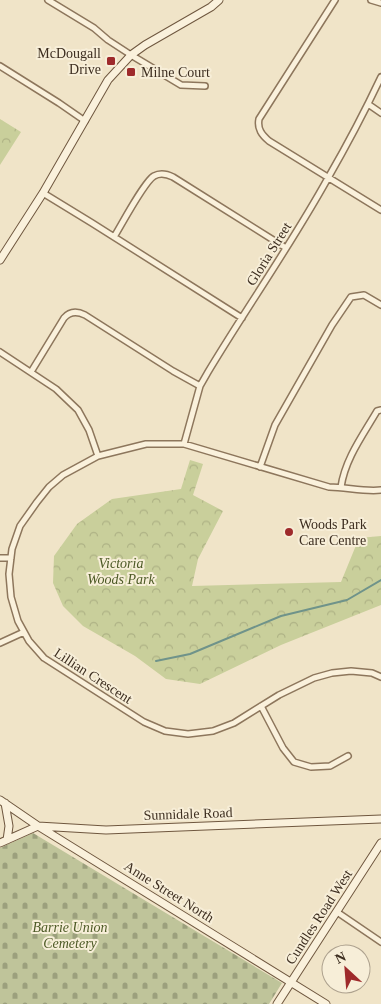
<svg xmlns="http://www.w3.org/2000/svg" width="381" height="1004" font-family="Georgia,serif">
  <defs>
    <pattern id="forest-crowns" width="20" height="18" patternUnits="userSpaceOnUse" patternTransform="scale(1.25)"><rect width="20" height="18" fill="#c9cf9b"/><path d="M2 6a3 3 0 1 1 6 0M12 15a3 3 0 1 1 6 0" fill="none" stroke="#aeb285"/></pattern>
    <pattern id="cemetery-stones" width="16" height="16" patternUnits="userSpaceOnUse" patternTransform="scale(1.25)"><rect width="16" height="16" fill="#bfc49a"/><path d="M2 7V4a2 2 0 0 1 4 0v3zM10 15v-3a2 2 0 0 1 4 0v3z" fill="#9ca07d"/></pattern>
  </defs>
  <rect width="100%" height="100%" fill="#f0e4c8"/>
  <path fill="url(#forest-crowns)" d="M 0,119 L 21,132 L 0,165 Z
    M 190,460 L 203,464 L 193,495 L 223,511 L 198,559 L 192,586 L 341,582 L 359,538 L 381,536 L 381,605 L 281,645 L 200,684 L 166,679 L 135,656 L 83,626 L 63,606 L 53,583 L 54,556 L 77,524 L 112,499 L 181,489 Z"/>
  <path fill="url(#cemetery-stones)" d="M 33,833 L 282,983 L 269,1004 L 0,1004 L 0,848 Z"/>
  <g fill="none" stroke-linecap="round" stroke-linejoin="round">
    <path stroke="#6f938a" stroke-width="2" d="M 156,661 L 190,654 L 281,616 L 347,600 L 381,580"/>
    <g stroke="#8d765c" stroke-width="8">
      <path id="street" d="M 48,0 L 94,28 L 108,40 L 131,55 L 181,85 L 205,86
        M 335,0 L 259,119 C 257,129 262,135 269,141 L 381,210
        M 371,0 L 381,3
        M 0,66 L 59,103 L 85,121
        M 368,104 L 381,113
        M 43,193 L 92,223 L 242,318
        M 114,237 C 122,224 144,182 154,176 C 161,172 167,174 173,177 L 286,248
        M 0,352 L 56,389 L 78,410 L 89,430 L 98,456
        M 31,372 L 64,318 C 70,311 77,311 85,315 L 173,371 L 200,386
        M 184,444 L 200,386 L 208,372 C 247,307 291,245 328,178 C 347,145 365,111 381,77
        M 260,467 L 275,425 L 332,325 L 351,297 L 364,295 L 381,305
        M 341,487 C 345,459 363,435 377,411 L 381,410
        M 381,490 C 364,492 346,487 329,487 L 184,444 L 146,444 L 98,456 L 63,475 L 49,487 L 37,502 L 20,526 L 12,549 L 9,574 L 11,597 L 18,621 L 29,641 L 44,658 L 144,722 L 165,731 L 188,734 L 213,731 L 234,723 L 279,695 L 314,678 L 332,673 L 351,671 L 372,673 L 381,677
        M 0,558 L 11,558
        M 0,643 L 24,632
        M 261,706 L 283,748 L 294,762 L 311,767 L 330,766 L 348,756
        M 337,912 L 381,942"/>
    </g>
    <g stroke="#6f573f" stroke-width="9">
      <path id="secondary" d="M 0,260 L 43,193 L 108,80 L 131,55 L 145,45 L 211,7 L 219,0
        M 0,800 L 38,826 L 326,1004
        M 5,803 L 9,826 L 7,840
        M 0,843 L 38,826 L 106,830 L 381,819
        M 277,1004 L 381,843"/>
    </g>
    <use href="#street" stroke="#faf1dc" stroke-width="5"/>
    <use href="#secondary" stroke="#faf1dc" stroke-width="7"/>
  </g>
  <g fill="#9e2a2b" stroke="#f7eed8" stroke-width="2">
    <rect x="106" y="56" width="10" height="10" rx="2.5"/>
    <rect x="126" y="67" width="10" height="10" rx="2.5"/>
    <circle cx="289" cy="532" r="5"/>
  </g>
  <g text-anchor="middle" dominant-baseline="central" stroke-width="4" stroke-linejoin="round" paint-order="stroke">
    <g font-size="14" fill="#3d2e20" stroke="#f7eed8" text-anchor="start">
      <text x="101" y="53" text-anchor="end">McDougall<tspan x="101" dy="16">Drive</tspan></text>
      <text x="141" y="72">Milne Court</text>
      <text x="299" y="524">Woods Park<tspan x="299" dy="16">Care Centre</tspan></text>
    </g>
    <g font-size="14" fill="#3d2e20" stroke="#f7eed8">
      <text transform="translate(269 254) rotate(-58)">Gloria Street</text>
      <text transform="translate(93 676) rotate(33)">Lillian Crescent</text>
      <text transform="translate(188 814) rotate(-2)">Sunnidale Road</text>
      <text transform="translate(169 892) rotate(32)">Anne Street North</text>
      <text transform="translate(319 917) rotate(-57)">Cundles Road West</text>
    </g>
    <g font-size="14" font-style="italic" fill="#4d5a26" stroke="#f7eed8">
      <text x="121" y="563">Victoria<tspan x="121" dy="16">Woods Park</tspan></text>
      <text x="70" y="927">Barrie Union<tspan x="70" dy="16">Cemetery</tspan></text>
    </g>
  </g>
  <g transform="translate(346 969) rotate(334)"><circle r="24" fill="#f7eed8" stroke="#ada18e"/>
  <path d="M0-4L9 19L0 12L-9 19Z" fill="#9e2a2b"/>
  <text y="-8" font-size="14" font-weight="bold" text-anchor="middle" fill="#3d2e20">N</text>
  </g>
</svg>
